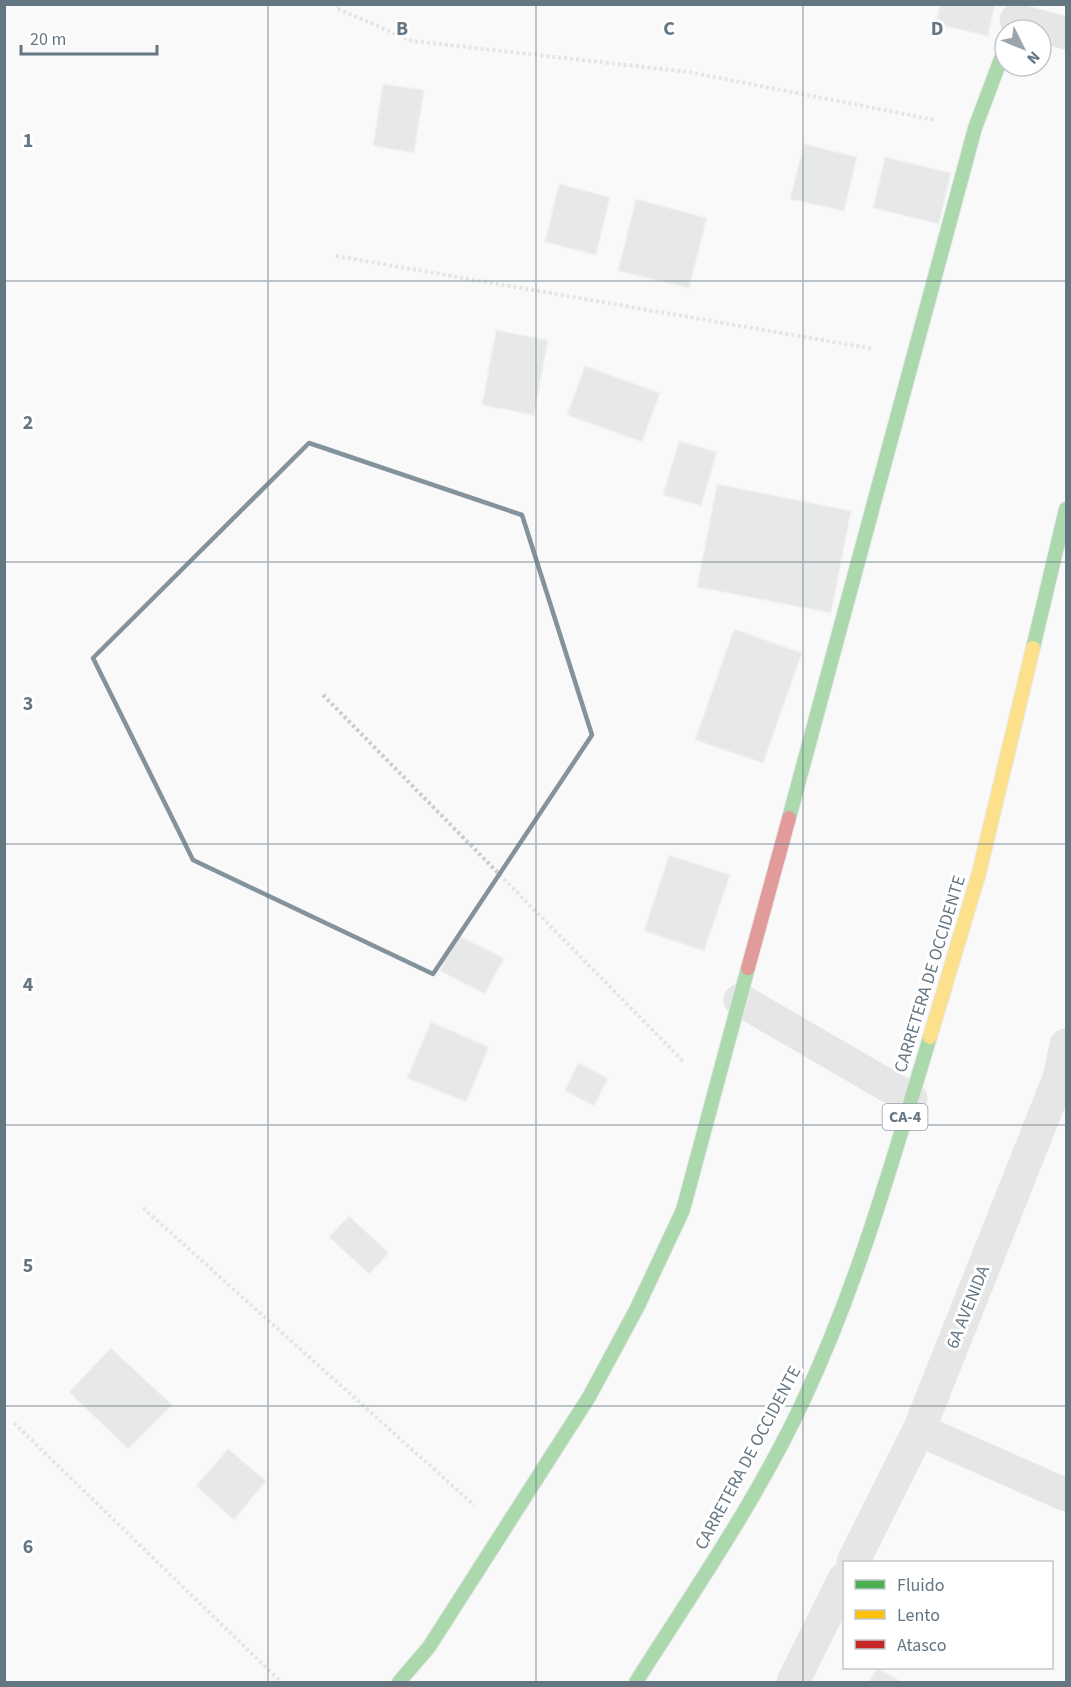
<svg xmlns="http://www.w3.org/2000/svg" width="1071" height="1687" font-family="'Source Sans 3',sans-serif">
  <rect width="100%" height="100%" fill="#f9f9f9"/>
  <path fill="#d0d2d3" stroke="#e8e8e8" stroke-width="1.5" d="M 940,4 L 995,4 L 988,36 L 936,24 Z
    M 383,84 L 424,90 L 414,153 L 373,146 Z
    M 804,144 L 857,157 L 844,211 L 790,199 Z
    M 885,157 L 951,173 L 939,224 L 873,208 Z
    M 559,184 L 610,197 L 596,255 L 545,242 Z
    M 636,199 L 707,218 L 689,288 L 618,271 Z
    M 496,330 L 548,340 L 534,415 L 482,405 Z
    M 585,366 L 660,393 L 642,442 L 567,415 Z
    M 679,441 L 717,452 L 701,506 L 663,495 Z
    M 717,484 L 851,511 L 831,613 L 697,587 Z
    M 734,629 L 802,653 L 763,763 L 695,740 Z
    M 669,855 L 730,875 L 704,951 L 644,931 Z
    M 457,935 L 504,958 L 485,994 L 440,971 Z
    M 431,1022 L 489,1047 L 466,1102 L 407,1078 Z
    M 578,1063 L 608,1078 L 594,1106 L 565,1091 Z
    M 349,1216 L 389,1253 L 369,1274 L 329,1237 Z
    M 111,1348 L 172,1405 L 128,1449 L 69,1392 Z
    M 228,1449 L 266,1481 L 234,1520 L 196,1486 Z
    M 877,1668 L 902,1682 L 869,1682 Z"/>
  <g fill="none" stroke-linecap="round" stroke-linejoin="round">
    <g stroke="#d5d6d7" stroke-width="16">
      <path id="fast" d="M 1033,648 L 1066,509
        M 789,818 L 975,128 L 1005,48
        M 399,1682 L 429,1647 L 589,1397 L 637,1308 L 683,1210 L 748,968
        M 636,1682 C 695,1589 759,1497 805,1397 C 859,1281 893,1159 930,1037"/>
    </g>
    <g stroke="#d5d6d7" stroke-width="16">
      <path id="slow" d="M 930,1037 L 979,873 L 1033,648"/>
    </g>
    <g stroke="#d5d6d7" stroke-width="16">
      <path id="jam" d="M 748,968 L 789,818"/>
    </g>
    <path stroke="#cbcccd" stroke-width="4" stroke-dasharray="3 3" stroke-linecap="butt" d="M 337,4 L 336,8 L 412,41 L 689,72 L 935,120
      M 336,256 L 874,349
      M 323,695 L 683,1061
      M 143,1208 L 474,1505
      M 14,1423 L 281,1682"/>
    <path stroke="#cecfd0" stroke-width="33" d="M 1016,20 L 1066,33
      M 740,1000 L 911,1099
      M 919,1430 L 1066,1495
      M 853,1562 L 919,1430 L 1059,1078 L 1066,1045
      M 793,1682 L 844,1579"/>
    <use href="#fast" stroke="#4caf50" stroke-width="14"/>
    <use href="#slow" stroke="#ffc107" stroke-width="14"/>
    <use href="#jam" stroke="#c62828" stroke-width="14"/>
  </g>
  <path d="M0 0H1071V1687H0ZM 309,443 L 522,515 L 592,735 L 433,974 L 193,860 L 93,658 Z" fill="#f9f9f9" fill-opacity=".55" fill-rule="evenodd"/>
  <path fill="none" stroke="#84929c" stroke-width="4.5" stroke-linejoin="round" d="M 309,443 L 522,515 L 592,735 L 433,974 L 193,860 L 93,658 Z"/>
  <path fill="none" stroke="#657683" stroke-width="1.5" stroke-opacity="0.55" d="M 268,4 L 268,1682M 536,4 L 536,1682M 803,4 L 803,1682M 4,281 L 1066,281M 4,562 L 1066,562M 4,844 L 1066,844M 4,1125 L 1066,1125M 4,1406 L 1066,1406"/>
  <g text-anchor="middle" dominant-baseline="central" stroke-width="6" stroke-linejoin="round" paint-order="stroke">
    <rect fill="#fff" stroke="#939fa8" stroke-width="1.5" x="882.5" y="1104" width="45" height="26" rx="4.5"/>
    <g font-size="16" font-weight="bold" fill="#657683">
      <text x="905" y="1117">CA-4</text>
    </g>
    <g font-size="18" fill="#657683" stroke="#fff">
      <text transform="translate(930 974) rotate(-73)">CARRETERA DE OCCIDENTE</text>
      <text transform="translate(968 1307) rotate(-68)">6A AVENIDA</text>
      <text transform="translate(748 1458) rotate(-62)">CARRETERA DE OCCIDENTE</text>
    </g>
  </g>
  <g font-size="20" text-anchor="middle" font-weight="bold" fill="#657683" stroke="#fff" stroke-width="6" stroke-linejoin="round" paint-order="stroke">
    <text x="402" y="35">B</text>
    <text x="669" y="35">C</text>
    <text x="937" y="35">D</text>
    <text x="28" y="147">1</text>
    <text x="28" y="429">2</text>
    <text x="28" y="710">3</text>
    <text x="28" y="991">4</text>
    <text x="28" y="1272">5</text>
    <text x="28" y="1553">6</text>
  </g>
  <rect width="1071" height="1687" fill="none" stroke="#657683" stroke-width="12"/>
  <rect x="843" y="1561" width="210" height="108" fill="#ffffff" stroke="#c1c8cd" stroke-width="1.5"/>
  <rect x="855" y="1580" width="30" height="9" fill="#4caf50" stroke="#c1c8cd" stroke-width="1.5"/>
  <text x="897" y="1591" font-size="18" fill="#657683">Fluido</text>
  <rect x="855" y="1610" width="30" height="9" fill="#ffc107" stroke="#c1c8cd" stroke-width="1.5"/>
  <text x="897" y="1621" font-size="18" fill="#657683">Lento</text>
  <rect x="855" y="1640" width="30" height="9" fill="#c62828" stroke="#c1c8cd" stroke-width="1.5"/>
  <text x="897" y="1651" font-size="18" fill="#657683">Atasco</text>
  <g transform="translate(1023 48) rotate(133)"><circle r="28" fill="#ffffff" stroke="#c1c8cd" stroke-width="1.5"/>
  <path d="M0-4.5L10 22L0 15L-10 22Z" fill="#99a4ac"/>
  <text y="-9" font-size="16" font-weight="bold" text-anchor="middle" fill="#657683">N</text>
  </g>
  <path d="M21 45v9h136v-9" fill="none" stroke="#657683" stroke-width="3"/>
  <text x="30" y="45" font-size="18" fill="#657683" stroke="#ffffff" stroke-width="4.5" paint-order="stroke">20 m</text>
</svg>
